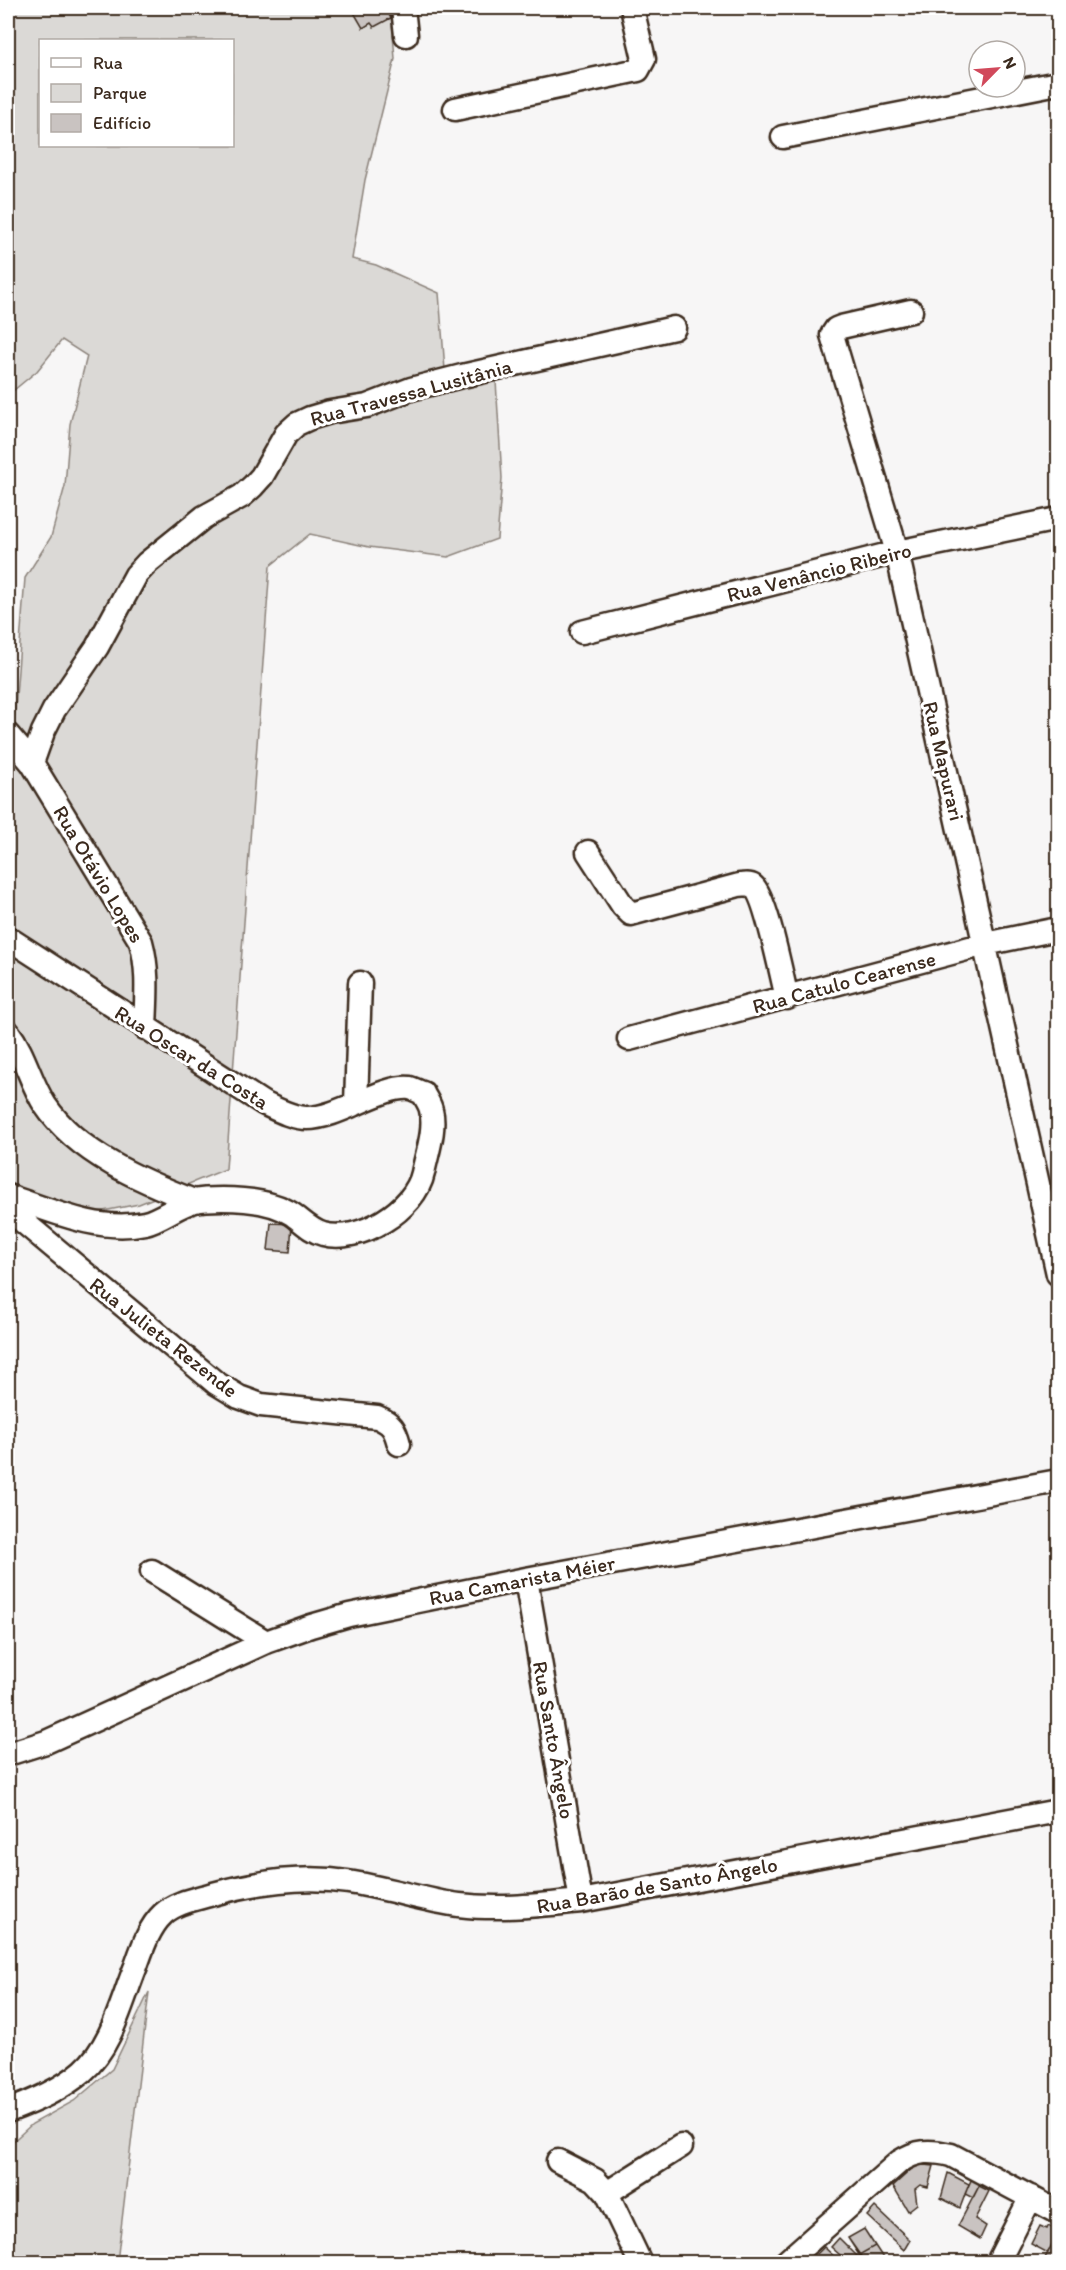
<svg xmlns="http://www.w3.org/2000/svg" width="1066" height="2270" font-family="Itim,sans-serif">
  <rect width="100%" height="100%" fill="#f7f6f6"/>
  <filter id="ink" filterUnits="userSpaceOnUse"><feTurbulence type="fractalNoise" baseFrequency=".0167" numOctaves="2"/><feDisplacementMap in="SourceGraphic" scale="12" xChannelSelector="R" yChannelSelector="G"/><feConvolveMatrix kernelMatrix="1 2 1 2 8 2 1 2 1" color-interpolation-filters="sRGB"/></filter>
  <g filter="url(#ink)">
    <path fill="#dbd9d6" stroke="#8b827a" stroke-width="1.5" fill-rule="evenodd" d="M 8,8 L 391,8 L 395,59 L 365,180 L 352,259 L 376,265 L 439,293 L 445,370 L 495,365 L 502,478 L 497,539 L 448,557 L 369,547 L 310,534 L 270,566 L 226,1169 L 139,1204 L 98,1212 L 39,1203 L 8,1183 L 8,802 L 25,578 L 51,537 L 65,486 L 70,424 L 87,356 L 62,340 L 37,371 L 8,395 ZM 40,40 L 232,40 L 232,146 L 40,146 Z
      M 149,1992 L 117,2262 L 8,2262 L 8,2146 L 32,2124 L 74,2101 L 112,2069 Z"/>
    <path fill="#c9c3c1" stroke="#3b2a1e" stroke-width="1.5" d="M 354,8 L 385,8 L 391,18 L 374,27 L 371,23 L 363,28 L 352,9 Z
      M 271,1223 L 292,1224 L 290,1252 L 268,1250 Z
      M 925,2165 L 934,2166 L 928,2187 L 920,2185 L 915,2189 L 917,2204 L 908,2211 L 893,2186 L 915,2166 Z
      M 948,2173 L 969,2184 L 960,2208 L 941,2198 Z
      M 972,2178 L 981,2182 L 973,2198 L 965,2194 Z
      M 979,2186 L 989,2191 L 975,2219 L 986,2226 L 980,2239 L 958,2226 Z
      M 875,2207 L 910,2240 L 904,2250 L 867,2216 Z
      M 1040,2226 L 1047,2229 L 1048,2226 L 1058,2230 L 1048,2253 L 1031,2244 Z
      M 864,2229 L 875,2246 L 859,2255 L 848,2238 Z
      M 864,2229 L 881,2255 L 888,2262 L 865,2262 L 848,2238 Z
      M 1058,2233 L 1058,2262 L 1048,2259 L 1046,2262 L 1043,2262 Z
      M 839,2238 L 861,2260 L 859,2262 L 848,2262 L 831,2247 Z
      M 824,2247 L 837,2259 L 834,2262 L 817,2262 L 808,2254 L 813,2250 L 817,2254 Z"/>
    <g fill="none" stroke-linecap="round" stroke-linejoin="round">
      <g stroke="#3b2a1e" stroke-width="27">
        <path id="minor" d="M 403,8 L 406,35
          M 455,109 L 638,70 L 644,59 L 632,8
          M 783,137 L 1058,83
          M 911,311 L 841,327 L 836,329 L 832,335 L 897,552 L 1058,1274
          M 582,632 L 897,552 L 1058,519
          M 8,735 L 32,763 L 141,942 C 149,971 146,999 145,1028
          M 32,763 L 43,732 L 54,710 L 97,647 L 136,575 L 147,563 L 204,517 L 242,496 L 253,486 L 262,476 L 286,434 L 297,424 L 310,418 L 330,412 L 367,406 L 411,389 L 462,376 L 674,328
          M 588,852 L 623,906 L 631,914 L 739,885 C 744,885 749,883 753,886 C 766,896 782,978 787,998
          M 8,938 L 263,1103 C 276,1109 292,1118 307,1118 C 339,1118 382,1085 410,1088 C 414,1089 419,1092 423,1093 C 425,1098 430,1104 431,1110 C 436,1129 427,1153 423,1173 C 415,1210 359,1244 323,1234 C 311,1231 302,1221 292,1214 C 272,1201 245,1199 222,1199 C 213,1199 203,1199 195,1201 C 177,1205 162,1219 145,1223 C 99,1233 50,1210 8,1196
          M 8,1032 C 25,1054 30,1082 45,1105 C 78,1154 142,1181 194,1201
          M 629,1039 L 985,944 L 1058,929
          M 356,1104 L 360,983
          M 8,1209 L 216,1383 L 239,1397 L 261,1405 L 377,1417 C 392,1423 395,1429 399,1444
          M 152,1571 L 266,1642
          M 526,1579 L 581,1901
          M 8,1754 L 46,1742 L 266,1642 L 311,1626 L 349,1615 L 526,1579 L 1058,1481
          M 8,2111 C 34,2101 61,2090 83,2071 C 112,2046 122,2000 136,1966 C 142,1949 149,1927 163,1914 C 176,1902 196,1899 213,1894 C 257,1882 302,1875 348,1882 C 385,1887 421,1900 459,1905 C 500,1910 540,1905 581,1901 L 1058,1811
          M 558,2161 L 595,2180 L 607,2193 L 640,2262
          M 607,2193 L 681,2146
          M 786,2262 L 899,2162 C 917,2150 930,2150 951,2155 L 1058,2212
          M 998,2262 L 1031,2197"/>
      </g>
      <use href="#minor" stroke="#fff" stroke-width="22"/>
    </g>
  </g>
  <g text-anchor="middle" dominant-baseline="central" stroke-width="6" stroke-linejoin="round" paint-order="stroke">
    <g font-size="21" fill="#3b2a1e" stroke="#fff">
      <text transform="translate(411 392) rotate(-15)">Rua Travessa Lusitânia</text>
      <text transform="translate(819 572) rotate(-14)">Rua Venâncio Ribeiro</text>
      <text transform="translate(944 761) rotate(77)">Rua Mapurari</text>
      <text transform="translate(99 874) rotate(59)">Rua Otávio Lopes</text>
      <text transform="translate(844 982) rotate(-15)">Rua Catulo Cearense</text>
      <text transform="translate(192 1057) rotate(32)">Rua Oscar da Costa</text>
      <text transform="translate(164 1337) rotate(38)">Rua Julieta Rezende</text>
      <text transform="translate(522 1580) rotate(-11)">Rua Camarista Méier</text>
      <text transform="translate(554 1740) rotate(80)">Rua Santo Ângelo</text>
      <text transform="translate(657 1885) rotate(-10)">Rua Barão de Santo Ângelo</text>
    </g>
  </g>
  <rect width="1066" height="2270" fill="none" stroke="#fff" stroke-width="30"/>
  <rect x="15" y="15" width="1036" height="2240" fill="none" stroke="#3b2a1e" stroke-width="2" filter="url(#ink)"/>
  <rect x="39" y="39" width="195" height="108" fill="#ffffff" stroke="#b1aaa5" stroke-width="1.5"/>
  <rect x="51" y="58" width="30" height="9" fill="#ffffff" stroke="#b1aaa5" stroke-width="1.5"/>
  <text x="93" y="69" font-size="18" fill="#3b2a1e">Rua</text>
  <rect x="51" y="84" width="30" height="18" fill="#dbd9d6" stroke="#b1aaa5" stroke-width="1.5"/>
  <text x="93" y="99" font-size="18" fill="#3b2a1e">Parque</text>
  <rect x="51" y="114" width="30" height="18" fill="#c9c3c1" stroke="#b1aaa5" stroke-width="1.5"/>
  <text x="93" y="129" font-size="18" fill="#3b2a1e">Edifício</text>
  <g transform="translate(997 69) rotate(65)"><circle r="28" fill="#ffffff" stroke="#b1aaa5" stroke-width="1.5"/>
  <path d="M0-4.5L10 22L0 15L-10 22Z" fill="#d1495b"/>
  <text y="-9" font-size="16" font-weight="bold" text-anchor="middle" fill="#3b2a1e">N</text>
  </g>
</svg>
